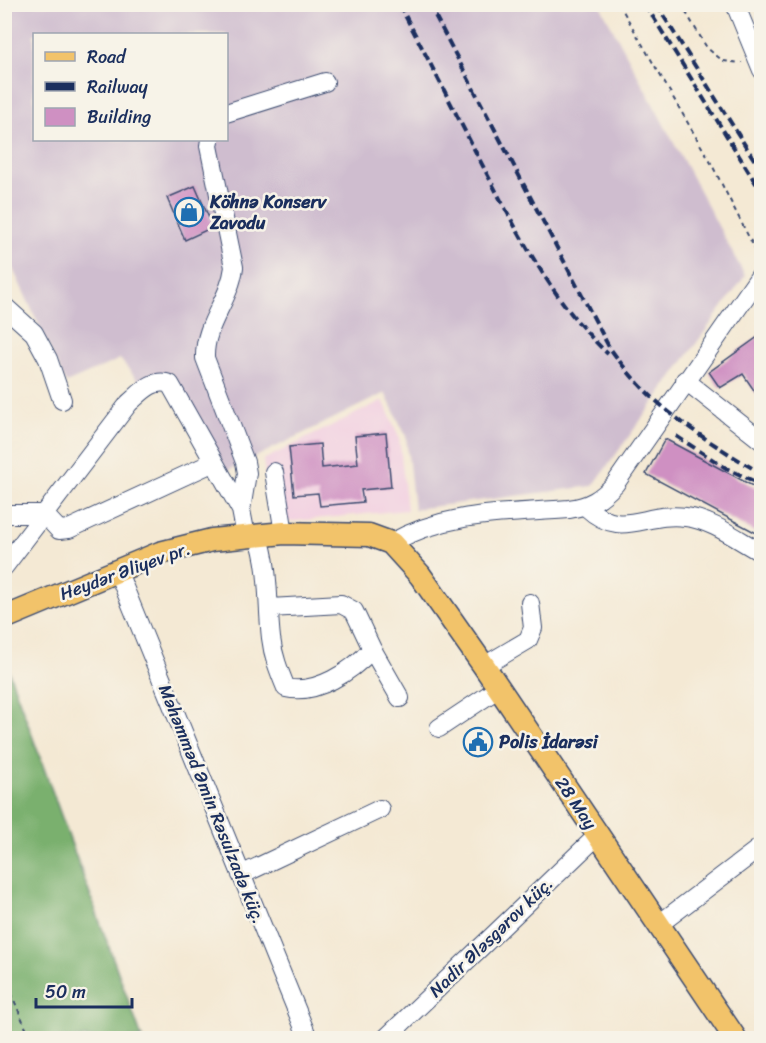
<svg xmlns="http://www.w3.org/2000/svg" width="766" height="1043" font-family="Sriracha,sans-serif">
  <rect width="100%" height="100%" fill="#f7f3e8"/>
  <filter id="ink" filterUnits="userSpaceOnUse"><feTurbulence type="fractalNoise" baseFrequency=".0167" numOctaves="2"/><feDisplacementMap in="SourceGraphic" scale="12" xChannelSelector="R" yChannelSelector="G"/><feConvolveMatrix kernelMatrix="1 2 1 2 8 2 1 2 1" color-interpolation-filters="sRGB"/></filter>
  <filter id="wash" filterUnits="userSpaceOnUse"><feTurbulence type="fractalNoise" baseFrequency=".008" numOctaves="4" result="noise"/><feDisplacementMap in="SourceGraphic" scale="24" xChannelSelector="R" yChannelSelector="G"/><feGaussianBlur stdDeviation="1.35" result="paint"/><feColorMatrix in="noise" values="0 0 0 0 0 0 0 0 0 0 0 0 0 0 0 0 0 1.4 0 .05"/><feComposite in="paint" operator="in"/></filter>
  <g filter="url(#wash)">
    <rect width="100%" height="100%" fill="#f4e9d4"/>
    <path fill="#f2cfe1" d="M 383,400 L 399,437 L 407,510 L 273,523 L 263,460 Z"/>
    <path fill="#cfbdcf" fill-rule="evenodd" d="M 4,5 L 600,5 L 745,276 L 593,486 L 414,509 L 406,436 L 385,393 L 227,471 L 172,373 L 141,384 L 120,359 L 66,383 L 5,252 ZM 34,34 L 226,34 L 226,140 L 34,140 Z"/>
    <path fill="#7ab06e" stroke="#4a7066" stroke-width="1.5" d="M 5,661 L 142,1038 L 5,1038 Z"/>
    <g id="blocks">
      <path fill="#cf90c2" d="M 195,186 L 213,227 L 185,240 L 167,198 Z
        M 762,334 L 762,402 L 743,374 L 720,388 L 709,372 Z
        M 386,433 L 391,487 L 361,490 L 363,502 L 320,506 L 318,493 L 294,495 L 289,447 L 320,444 L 322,468 L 358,464 L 355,436 Z
        M 665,439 L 762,491 L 762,536 L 646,474 Z"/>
    </g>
  </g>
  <g filter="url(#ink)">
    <use href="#blocks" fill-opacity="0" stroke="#3c4b70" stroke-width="1.5"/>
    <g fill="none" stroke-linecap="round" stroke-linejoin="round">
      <g stroke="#3c4b70" stroke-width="20">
        <path id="minor" d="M 735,4 L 762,70
          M 226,113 L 325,82
          M 210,140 L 209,146 L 234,267 C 230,301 204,323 205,358 L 245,462 L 247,473 L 241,510
          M 4,306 L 34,333 L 48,359 L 62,400
          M 685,380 L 762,441
          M 274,472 L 284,533
          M 586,507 C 623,541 643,511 686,517 C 712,520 738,540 762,553
          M 4,514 L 44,514 L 59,530 L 69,529 L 212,463
          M 258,535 C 270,568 267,604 271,638 C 273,656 279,671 286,688 C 316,695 351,672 372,649 L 354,611 L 341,604 L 270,608
          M 391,543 C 448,511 506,514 569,509 C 590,506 601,499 615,484 L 762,273
          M 4,567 L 129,403 C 142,392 152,378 170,384 L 241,510 L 246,536
          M 117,570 L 308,1038
          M 372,649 L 400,698
          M 484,666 L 528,640 L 533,628 L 530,603
          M 439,728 L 499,688
          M 241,875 L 380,809
          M 658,925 L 762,846
          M 386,1038 L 597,836"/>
      </g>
      <g stroke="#3c4b70" stroke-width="25">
        <path id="major" d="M 4,618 L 160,553 L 212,540 L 284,533 L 369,535 L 391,543 L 420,575 L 484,666 L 735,1038"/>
      </g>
      <path stroke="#3c4b70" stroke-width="2" stroke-dasharray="4.5 4.5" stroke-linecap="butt" d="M 619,4 L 711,163 L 760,259
        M 681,4 L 707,48 L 723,61 L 742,63
        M 4,976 L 30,1038"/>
      <use href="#minor" stroke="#fff" stroke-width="18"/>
      <use href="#major" stroke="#f2c36a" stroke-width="22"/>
      <path stroke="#1b2f5e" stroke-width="4" stroke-dasharray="9 4.5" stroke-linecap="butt" d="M 399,4 C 429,60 457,116 486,172 C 520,237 554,303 608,354
        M 429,4 L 609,347 C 618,359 627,372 638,383 C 672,420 719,448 762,474
        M 645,4 L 762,193
        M 656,4 L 762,172
        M 676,436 L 726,468 L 762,485"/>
    </g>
  </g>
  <defs>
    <g id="shop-ring" transform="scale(1.5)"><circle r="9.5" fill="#f7f3e8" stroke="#1f6fb2" stroke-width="1.5"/><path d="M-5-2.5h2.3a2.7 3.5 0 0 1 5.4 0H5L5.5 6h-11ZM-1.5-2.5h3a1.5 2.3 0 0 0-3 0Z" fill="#1f6fb2"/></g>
    <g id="civic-ring" transform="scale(1.5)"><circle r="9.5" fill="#f7f3e8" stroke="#1f6fb2" stroke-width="1.5"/><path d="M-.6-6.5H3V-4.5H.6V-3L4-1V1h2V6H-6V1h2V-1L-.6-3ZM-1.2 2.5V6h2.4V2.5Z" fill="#1f6fb2"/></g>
  </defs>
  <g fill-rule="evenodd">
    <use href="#shop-ring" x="189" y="212"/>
    <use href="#civic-ring" x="478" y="742"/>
  </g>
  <g text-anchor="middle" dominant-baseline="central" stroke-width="5" stroke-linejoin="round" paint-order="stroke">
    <g font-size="18" font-weight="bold" fill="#1b2f5e" stroke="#f7f3e8" text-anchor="start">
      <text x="210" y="202">Köhnə Konserv<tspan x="210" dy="21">Zavodu</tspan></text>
      <text x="499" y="742">Polis İdarəsi</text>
    </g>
    <g font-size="18" fill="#1b2f5e" stroke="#f7f3e8">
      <text transform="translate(125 571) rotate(-20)">Heydər Əliyev pr.</text>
      <text transform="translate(576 803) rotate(56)">28 May</text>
      <text transform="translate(212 804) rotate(68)">Məhəmməd Əmin Rəsulzadə küç.</text>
      <text transform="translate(491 937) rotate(-44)">Nadir Ələsgərov küç.</text>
    </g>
  </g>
  <rect width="766" height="1043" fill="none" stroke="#f7f3e8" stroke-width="24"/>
  <rect x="33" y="33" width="195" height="108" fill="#f7f3e8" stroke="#9fa5b1" stroke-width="1.5"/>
  <rect x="45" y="52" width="30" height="9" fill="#f2c36a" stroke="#9fa5b1" stroke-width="1.5"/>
  <text x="87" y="63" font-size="18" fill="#1b2f5e">Road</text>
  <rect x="45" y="82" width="30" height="9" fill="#1b2f5e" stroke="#9fa5b1" stroke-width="1.5"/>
  <text x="87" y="93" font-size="18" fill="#1b2f5e">Railway</text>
  <rect x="45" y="108" width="30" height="18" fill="#cf90c2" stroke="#9fa5b1" stroke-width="1.5"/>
  <text x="87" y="123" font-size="18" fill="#1b2f5e">Building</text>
  <path d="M36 998v9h96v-9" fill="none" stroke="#1b2f5e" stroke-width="3"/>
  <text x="45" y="998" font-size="18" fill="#1b2f5e" stroke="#f7f3e8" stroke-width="4.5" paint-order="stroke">50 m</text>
</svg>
